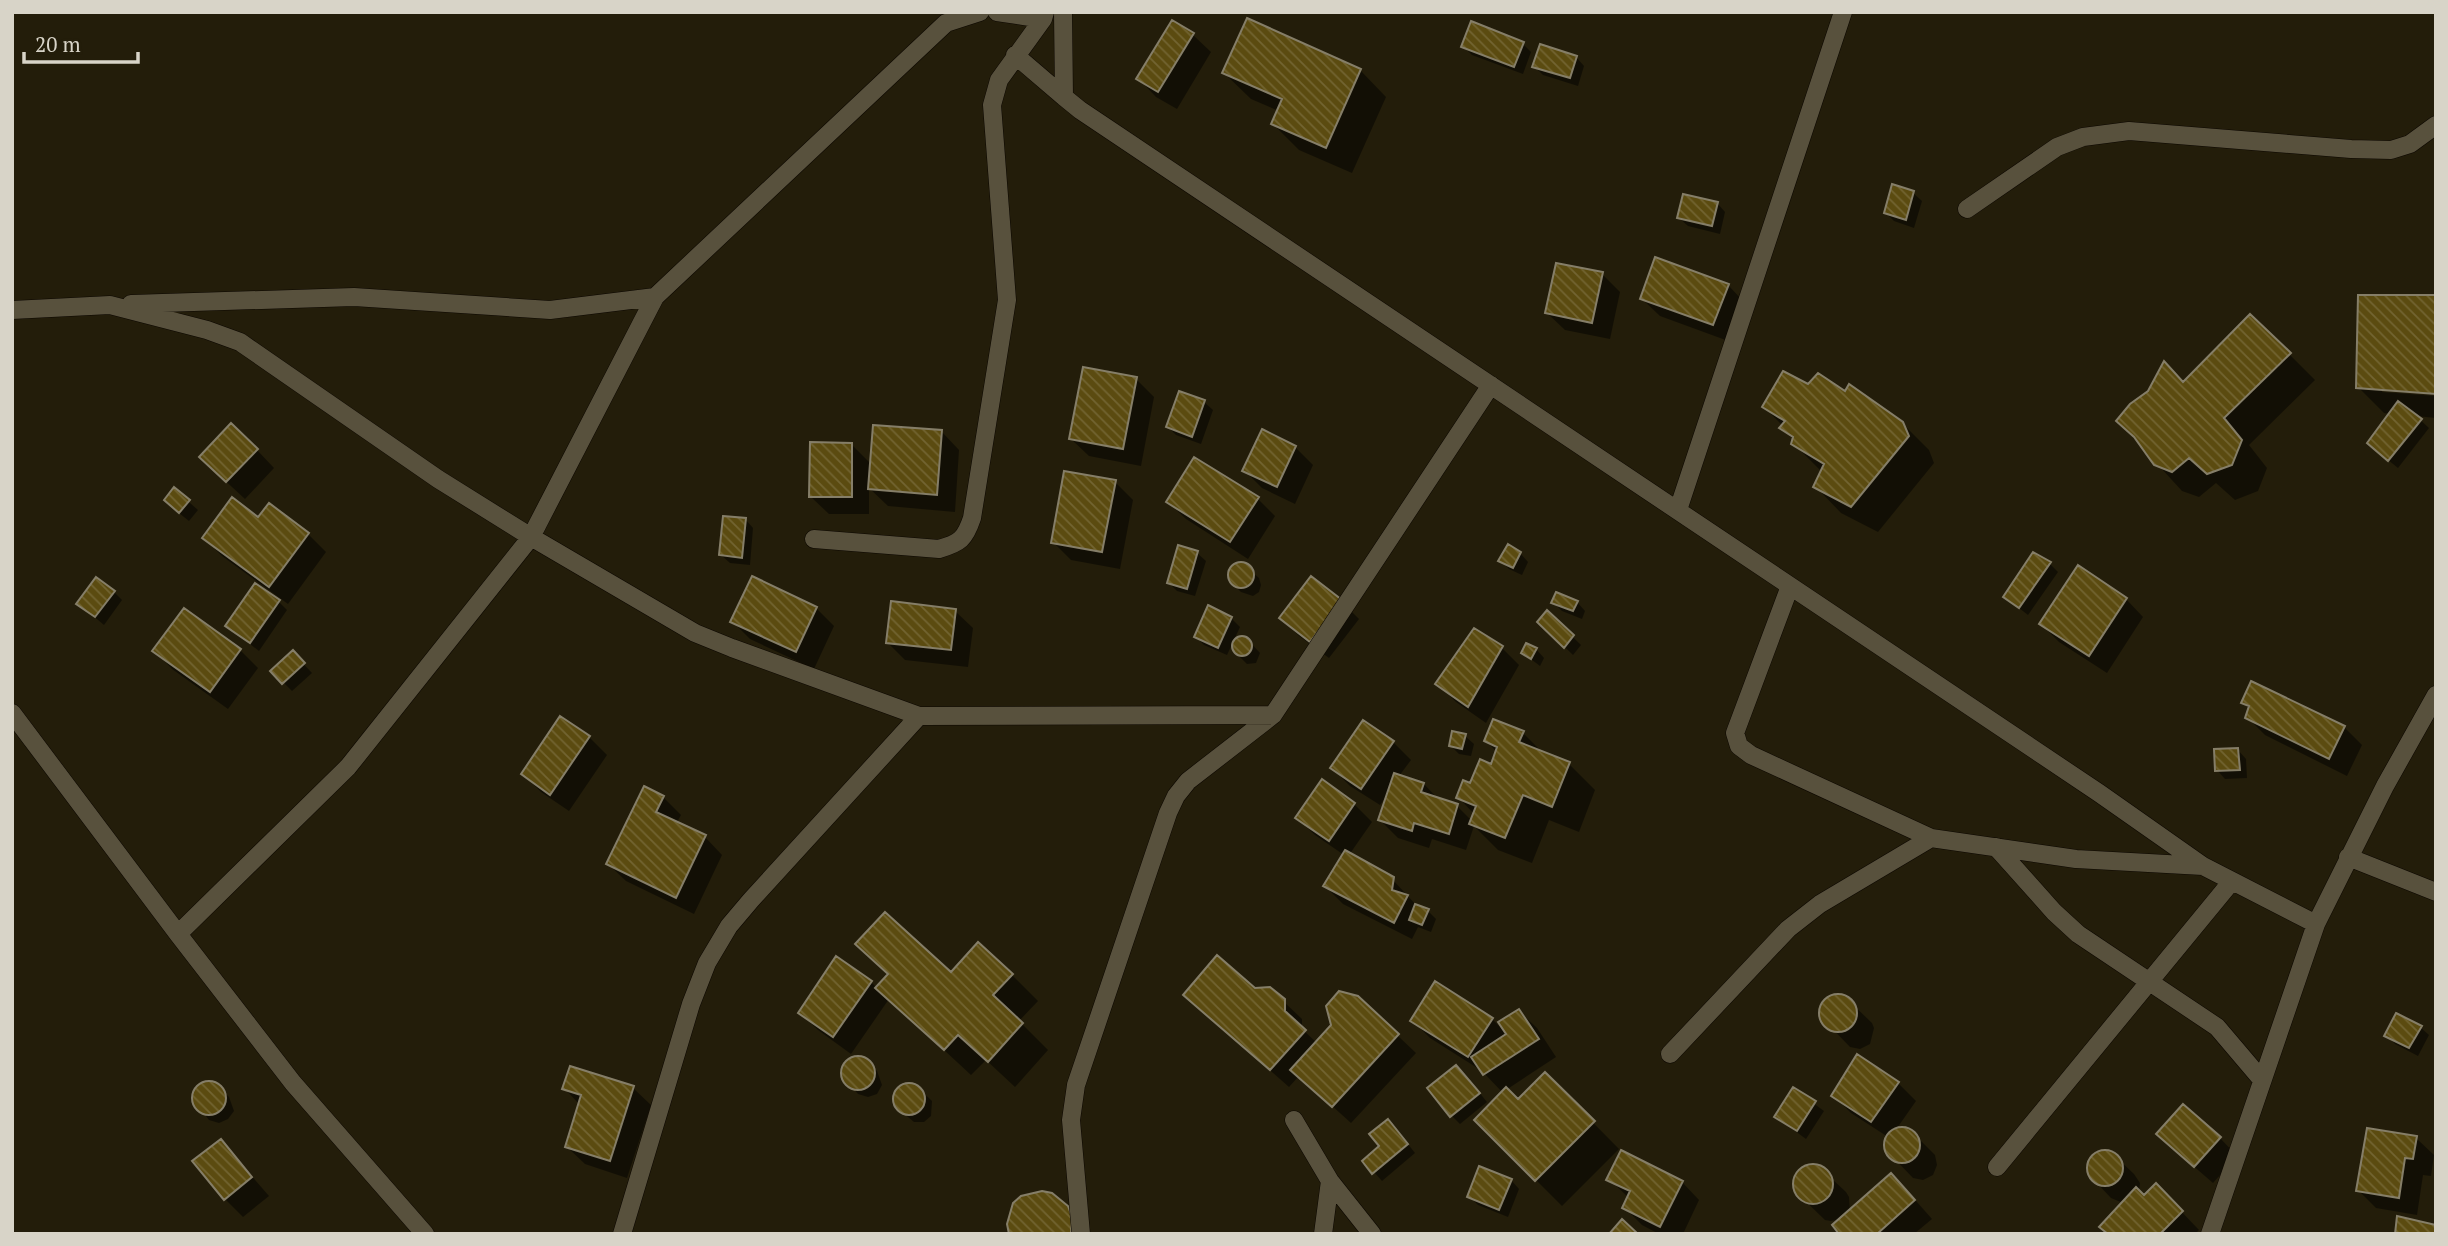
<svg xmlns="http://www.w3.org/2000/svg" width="2448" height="1246" font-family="'PT Serif',serif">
  <defs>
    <pattern id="building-back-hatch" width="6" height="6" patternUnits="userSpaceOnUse" patternTransform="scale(1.75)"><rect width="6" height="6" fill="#5b4b10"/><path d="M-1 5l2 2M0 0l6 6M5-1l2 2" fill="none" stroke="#726431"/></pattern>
  </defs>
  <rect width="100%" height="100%" fill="#231d0a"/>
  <path fill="#0007" d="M 1173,23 L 1193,35 L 1211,52 L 1177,109 L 1156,97 L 1139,79 Z
    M 1523,44 L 1531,52 L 1523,74 L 1472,55 L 1463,46 Z
    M 1576,57 L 1584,66 L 1578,86 L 1543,75 L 1534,66 Z
    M 1360,70 L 1386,97 L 1352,173 L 1299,150 L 1273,124 L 1279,111 L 1251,99 L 1224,73 Z
    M 1913,193 L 1922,201 L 1914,228 L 1894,221 L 1886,213 Z
    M 1717,203 L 1725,212 L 1720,234 L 1688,226 L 1679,218 Z
    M 1602,274 L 1620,292 L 1610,339 L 1565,330 L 1547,313 Z
    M 1728,285 L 1745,303 L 1731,342 L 1660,316 L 1642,299 Z
    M 2289,354 L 2315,380 L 2249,445 L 2267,468 L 2258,491 L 2235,500 L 2216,483 L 2199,497 L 2182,491 L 2118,421 L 2184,383 Z
    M 1136,379 L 1154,397 L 1141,466 L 1089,456 L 1071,439 Z
    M 1808,387 L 1845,393 L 1902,423 L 1929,450 L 1934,463 L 1878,532 L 1841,513 L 1815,486 L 1822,472 L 1793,443 L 1794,440 L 1782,428 L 1783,426 L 1764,407 Z
    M 2358,387 L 2382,388 L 2382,392 L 2436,396 L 2436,418 L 2416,416 L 2429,428 L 2398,468 L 2377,451 L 2390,414 L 2384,413 Z
    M 1204,402 L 1213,410 L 1201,444 L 1176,435 L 1168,427 Z
    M 942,432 L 959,450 L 955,512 L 888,506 L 869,488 L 869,514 L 829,514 L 811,497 L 852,445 L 872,465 Z
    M 1295,447 L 1313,465 L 1295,504 L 1262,488 L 1244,470 Z
    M 257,450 L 274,468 L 245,499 L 219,475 Z
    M 1115,482 L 1133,500 L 1120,569 L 1071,560 L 1053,542 Z
    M 174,489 L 198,510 L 189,521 L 174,509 Z
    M 1258,499 L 1275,516 L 1248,559 L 1186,519 L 1168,502 Z
    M 259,519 L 308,534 L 326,552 L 288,604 L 222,556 L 204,538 Z
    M 745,519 L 753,528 L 750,565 L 730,563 L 721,555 Z
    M 1197,553 L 1206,561 L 1195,596 L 1177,591 L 1169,583 Z
    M 1520,553 L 1528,562 L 1522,575 L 1509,569 L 1501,561 Z
    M 2050,564 L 2058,572 L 2028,615 L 2005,597 Z
    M 1244,565 L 1259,578 L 1261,585 L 1259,592 L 1253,596 L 1241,592 L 1232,583 L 1230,576 L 1234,567 Z
    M 114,592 L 122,600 L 104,625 L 79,604 Z
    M 2126,599 L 2143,617 L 2107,673 L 2059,642 L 2041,624 Z
    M 278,601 L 287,610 L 259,651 L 227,626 Z
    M 1341,601 L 1359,619 L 1329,658 L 1299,636 L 1281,618 Z
    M 1553,602 L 1577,602 L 1585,611 L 1582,619 L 1562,611 Z
    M 816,608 L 834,626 L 814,669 L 750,639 L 732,621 Z
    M 955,611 L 973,628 L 968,667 L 905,660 L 887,642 Z
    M 1547,612 L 1581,645 L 1573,655 L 1539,622 Z
    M 1231,618 L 1240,627 L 1227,655 L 1204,645 L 1196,637 Z
    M 1238,639 L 1247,639 L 1260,653 L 1256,663 L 1247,664 L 1234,651 L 1234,642 Z
    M 1502,648 L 1519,665 L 1486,723 L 1456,702 L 1438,684 Z
    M 1536,649 L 1544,658 L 1540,666 L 1523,653 Z
    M 240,650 L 258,668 L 228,709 L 172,669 L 155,651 Z
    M 293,653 L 312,673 L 292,691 L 272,671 Z
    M 2243,703 L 2344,727 L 2362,745 L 2347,776 L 2265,735 L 2247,717 L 2250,709 Z
    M 1523,733 L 1543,753 L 1569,764 L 1595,790 L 1579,832 L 1549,820 L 1532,863 L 1498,850 L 1474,826 L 1466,850 L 1432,839 L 1429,848 L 1398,838 L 1380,820 L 1387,795 L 1380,805 L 1350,786 L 1332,768 L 1393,742 L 1411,760 L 1399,776 L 1424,784 L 1439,800 L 1457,806 L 1472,821 L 1475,815 L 1458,797 L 1492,766 L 1497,752 L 1486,741 Z
    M 1465,736 L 1474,744 L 1471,756 L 1459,754 L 1450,745 Z
    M 589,737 L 607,755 L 569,811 L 541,792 L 523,774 Z
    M 2238,750 L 2246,759 L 2247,778 L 2225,779 L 2217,770 Z
    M 663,797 L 681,815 L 676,824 L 705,837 L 722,855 L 694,914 L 626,881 L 608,864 Z
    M 1354,804 L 1372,822 L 1349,855 L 1392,879 L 1418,907 L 1428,911 L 1436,919 L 1431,932 L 1418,927 L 1412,939 L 1343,904 L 1325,886 L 1344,855 L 1315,835 L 1297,818 Z
    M 952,974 L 1012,975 L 1038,1001 L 1019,1021 L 1048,1050 L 1015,1087 L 986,1060 L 971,1075 L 889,999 L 851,1054 L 818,1030 L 800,1013 L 871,982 L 877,988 Z
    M 1185,995 L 1283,1001 L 1302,1019 L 1302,1029 L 1317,1043 L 1357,997 L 1416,1053 L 1351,1123 L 1299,1076 L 1289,1087 Z
    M 1834,996 L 1846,998 L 1872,1023 L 1874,1028 L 1870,1044 L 1860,1049 L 1850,1047 L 1823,1019 L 1824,1003 Z
    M 1519,1011 L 1537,1028 L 1556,1057 L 1506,1090 L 1518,1101 L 1545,1074 L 1619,1149 L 1562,1206 L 1476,1120 L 1503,1093 L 1482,1071 L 1430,1038 L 1412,1020 L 1492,1019 L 1503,1030 Z
    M 2420,1027 L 2429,1035 L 2418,1056 L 2395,1044 L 2387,1035 Z
    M 1857,1057 L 1898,1083 L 1916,1101 L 1895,1131 L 1902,1128 L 1912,1132 L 1935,1155 L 1937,1165 L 1933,1175 L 1923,1180 L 1913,1178 L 1887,1151 L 1888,1137 L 1851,1113 L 1834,1096 Z
    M 855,1058 L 868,1062 L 877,1071 L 882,1085 L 877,1094 L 868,1097 L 858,1094 L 843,1076 L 844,1067 Z
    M 1465,1075 L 1487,1102 L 1460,1124 L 1451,1115 Z
    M 207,1084 L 220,1088 L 229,1097 L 234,1111 L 228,1119 L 219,1123 L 209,1120 L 195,1102 L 198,1088 Z
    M 906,1084 L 915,1085 L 932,1101 L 931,1116 L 924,1122 L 914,1122 L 896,1107 L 895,1093 Z
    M 564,1088 L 633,1088 L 651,1105 L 627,1178 L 585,1164 L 567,1147 L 580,1105 Z
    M 1794,1089 L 1824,1111 L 1806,1139 L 1776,1117 Z
    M 1396,1129 L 1415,1153 L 1382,1181 L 1374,1172 Z
    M 2220,1138 L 2237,1156 L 2213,1183 L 2176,1151 Z
    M 2416,1138 L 2434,1155 L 2431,1176 L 2423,1175 L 2417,1215 L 2376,1208 L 2358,1190 Z
    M 221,1141 L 269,1196 L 243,1217 L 225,1199 L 195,1162 Z
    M 2104,1152 L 2115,1156 L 2134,1174 L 2140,1183 L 2139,1192 L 2144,1197 L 2156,1185 L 2199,1230 L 2195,1234 L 2109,1234 L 2123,1203 L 2111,1198 L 2093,1179 L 2089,1170 L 2091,1160 Z
    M 1818,1166 L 1846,1192 L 1849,1197 L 1850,1212 L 1909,1193 L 1932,1219 L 1914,1234 L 1841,1234 L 1842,1219 L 1831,1221 L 1825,1220 L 1797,1193 L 1795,1188 L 1797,1176 L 1805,1168 Z
    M 1609,1179 L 1682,1182 L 1699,1200 L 1683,1234 L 1659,1234 L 1642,1225 L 1624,1207 L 1629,1198 Z
    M 1511,1180 L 1519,1189 L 1508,1217 L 1478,1205 L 1469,1196 Z"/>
  <path fill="url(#building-back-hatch)" stroke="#857e68" stroke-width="2" d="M 1247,18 L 1361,69 L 1326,148 L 1271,124 L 1282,99 L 1222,73 Z
    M 1172,20 L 1194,33 L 1158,92 L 1136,79 Z
    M 1471,21 L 1524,42 L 1514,67 L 1461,47 Z
    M 1540,44 L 1577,56 L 1570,78 L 1532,67 Z
    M 1892,184 L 1914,191 L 1906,220 L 1884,213 Z
    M 1683,194 L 1718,202 L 1712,226 L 1677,218 Z
    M 1655,257 L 1729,284 L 1713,325 L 1640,299 Z
    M 1556,263 L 1603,272 L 1592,323 L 1545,313 Z
    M 2358,295 L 2436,295 L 2436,394 L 2356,388 Z
    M 2250,314 L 2291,353 L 2224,418 L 2242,440 L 2232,465 L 2207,474 L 2189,458 L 2172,472 L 2154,465 L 2134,437 L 2116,421 L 2130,404 L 2148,391 L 2164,361 L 2183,382 Z
    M 1083,367 L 1137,377 L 1123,449 L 1069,439 Z
    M 1783,371 L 1808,384 L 1818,373 L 1845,391 L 1849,384 L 1903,422 L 1909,436 L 1851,507 L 1813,487 L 1824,464 L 1791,444 L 1793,437 L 1779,428 L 1785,421 L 1762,407 Z
    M 1179,391 L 1205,400 L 1192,437 L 1166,427 Z
    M 2398,401 L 2422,419 L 2388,461 L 2367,443 Z
    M 231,423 L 258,449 L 226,482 L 199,457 Z
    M 873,425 L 942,430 L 937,495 L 868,489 Z
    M 1262,429 L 1296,446 L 1277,487 L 1242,471 Z
    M 810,442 L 852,443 L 852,497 L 809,497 Z
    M 1194,457 L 1259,497 L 1230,542 L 1166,502 Z
    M 1064,471 L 1116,480 L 1102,552 L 1051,543 Z
    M 174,487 L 190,500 L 179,513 L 164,500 Z
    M 232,497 L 258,517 L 269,503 L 309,533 L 269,587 L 202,538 Z
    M 723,516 L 746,518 L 742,558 L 719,555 Z
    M 1508,544 L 1521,552 L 1513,568 L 1498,561 Z
    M 1178,545 L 1198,551 L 1187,589 L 1167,583 Z
    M 2033,552 L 2051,562 L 2019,608 L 2003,597 Z
    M1228 575a13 13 0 1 1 26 0a13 13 0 1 1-26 0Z
    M 2078,565 L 2127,598 L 2089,656 L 2039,624 Z
    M 752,576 L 817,607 L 796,652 L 730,622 Z
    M 1311,576 L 1342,600 L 1310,642 L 1279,618 Z
    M 96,577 L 115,591 L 95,617 L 76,604 Z
    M 255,583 L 280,600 L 250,643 L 225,626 Z
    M 1556,592 L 1578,601 L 1573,611 L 1551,603 Z
    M 891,601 L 956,609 L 951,650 L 886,643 Z
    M 1208,605 L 1232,617 L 1218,648 L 1194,637 Z
    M 184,608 L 241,649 L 210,692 L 152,651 Z
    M 1547,610 L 1574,635 L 1564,648 L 1537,622 Z
    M 1474,628 L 1503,646 L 1468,707 L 1435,684 Z
    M1232 646a10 10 0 1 1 20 0a10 10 0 1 1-20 0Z
    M 1526,643 L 1537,648 L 1531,659 L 1521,653 Z
    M 293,650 L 305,663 L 282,684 L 270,671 Z
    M 2251,681 L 2345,726 L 2329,759 L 2245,718 L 2249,706 L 2241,703 Z
    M 560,716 L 590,736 L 550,795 L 521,774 Z
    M 1493,719 L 1524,731 L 1519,742 L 1570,762 L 1552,807 L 1523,795 L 1505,838 L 1469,824 L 1476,806 L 1456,798 L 1463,780 L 1470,783 L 1480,759 L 1491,764 L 1497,747 L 1484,741 Z
    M 1363,720 L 1394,741 L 1361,789 L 1330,768 Z
    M 1452,731 L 1466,734 L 1462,749 L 1449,746 Z
    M 2238,748 L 2240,770 L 2215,771 L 2214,749 Z
    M 1394,773 L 1424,783 L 1421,792 L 1458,804 L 1449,834 L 1414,823 L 1412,831 L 1378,820 Z
    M 1322,779 L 1355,803 L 1329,841 L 1295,818 Z
    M 644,786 L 664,796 L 656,812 L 706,835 L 676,898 L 606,864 Z
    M 1345,850 L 1394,877 L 1392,890 L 1408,895 L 1394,923 L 1323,886 Z
    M 1415,904 L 1429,909 L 1422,925 L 1409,920 Z
    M 885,912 L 951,972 L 978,942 L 1013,974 L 993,995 L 1023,1023 L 988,1062 L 958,1035 L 944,1050 L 875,988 L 888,974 L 855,944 Z
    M 1217,955 L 1255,988 L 1270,987 L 1285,999 L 1285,1011 L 1306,1030 L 1270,1070 L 1183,995 Z
    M 836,956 L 872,981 L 833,1037 L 798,1013 Z
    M 1435,981 L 1493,1018 L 1468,1057 L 1410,1021 Z
    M 1339,991 L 1358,996 L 1399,1034 L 1332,1107 L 1290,1070 L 1331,1025 L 1326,1006 Z
    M1819 1013a19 19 0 1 1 38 0a19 19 0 1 1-38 0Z
    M 1519,1009 L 1539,1039 L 1483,1075 L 1471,1057 L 1506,1034 L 1498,1022 Z
    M 2396,1013 L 2422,1026 L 2409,1048 L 2384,1036 Z
    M 1857,1054 L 1899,1082 L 1871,1122 L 1831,1096 Z
    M841 1073a17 17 0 1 1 34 0a17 17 0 1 1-34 0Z
    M 1456,1065 L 1480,1093 L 1450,1117 L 1427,1088 Z
    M 570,1066 L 634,1086 L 610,1161 L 565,1147 L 581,1095 L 562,1089 Z
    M 1545,1072 L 1595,1121 L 1535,1181 L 1474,1120 L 1506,1087 L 1518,1099 Z
    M192 1098a17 17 0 1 1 34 0a17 17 0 1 1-34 0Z
    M893 1099a16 16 0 1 1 32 0a16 16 0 1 1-32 0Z
    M 1793,1087 L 1816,1101 L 1797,1131 L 1774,1117 Z
    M 2183,1104 L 2221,1137 L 2194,1167 L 2156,1134 Z
    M 1388,1119 L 1408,1144 L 1372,1174 L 1362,1161 L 1379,1146 L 1369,1134 Z
    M1884 1145a18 18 0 1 1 36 0a18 18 0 1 1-36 0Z
    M 2367,1128 L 2417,1136 L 2413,1159 L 2405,1158 L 2399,1198 L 2356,1191 Z
    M 221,1139 L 252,1177 L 224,1200 L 192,1161 Z
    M 1621,1150 L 1683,1181 L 1660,1227 L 1622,1208 L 1630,1191 L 1606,1180 Z
    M2087 1168a18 18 0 1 1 36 0a18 18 0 1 1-36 0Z
    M1793 1184a20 20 0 1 1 40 0a20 20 0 1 1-40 0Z
    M 1479,1166 L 1512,1179 L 1499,1210 L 1467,1197 Z
    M 1891,1173 L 1915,1200 L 1877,1234 L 1839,1234 L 1832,1225 Z
    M 2156,1183 L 2183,1211 L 2160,1234 L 2108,1234 L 2099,1227 L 2136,1187 L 2144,1195 Z
    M 1042,1191 L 1052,1193 L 1068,1206 L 1072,1217 L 1071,1234 L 1009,1234 L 1007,1224 L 1013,1203 L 1021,1196 Z
    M 2397,1216 L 2436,1225 L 2436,1234 L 2395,1234 Z
    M 1622,1219 L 1638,1234 L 1609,1234 Z"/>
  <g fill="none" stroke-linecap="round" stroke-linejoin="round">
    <g stroke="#0c0700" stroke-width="19">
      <path id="minor" d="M 997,12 L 1043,19 L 1045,12
        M 1063,12 L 1064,97 L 1080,110 L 2099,793 L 2203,866
        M 1015,55 L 1064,97
        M 1967,209 L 2057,147 L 2083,137 L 2129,131 L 2351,149 L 2391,150 L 2410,144 L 2436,125
        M 131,304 L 354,297 L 550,310 L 655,297
        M 12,310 L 110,305 L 207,330 L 240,342 L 438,479 L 531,537 L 695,633 L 732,648 L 919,716 L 1273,715
        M 1678,510 L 1843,12
        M 814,539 L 939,549 C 960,543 965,539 972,518 L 1007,300 L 992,105 L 999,80 L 1043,19
        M 1790,586 L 1735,733 L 1739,746 L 1751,755 L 1931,838 L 2076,859 L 2203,866 L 2316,924
        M 12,713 L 178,934 L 293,1083 L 425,1234
        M 1996,847 L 2054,912 L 2078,934 L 2217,1027 L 2262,1080
        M 2348,857 L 2436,892
        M 178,934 L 348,767 L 531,537 L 655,297 L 946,23 L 980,12
        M 1670,1054 L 1788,929 L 1820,904 L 1931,838
        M 1294,1120 L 1330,1181 L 1372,1234
        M 1997,1167 L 2232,881
        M 622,1234 L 691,1004 L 707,963 L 729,926 L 751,900 L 919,716
        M 1081,1234 L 1071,1120 L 1076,1085 L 1168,813 L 1176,796 L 1188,781 L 1273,715 L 1491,385
        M 1323,1234 L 1330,1181
        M 2210,1234 L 2316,924 L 2385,786 L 2436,695"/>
    </g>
    <use href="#minor" stroke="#58513d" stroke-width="18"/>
  </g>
  <rect width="2448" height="1246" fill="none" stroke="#d8d4c8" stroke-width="28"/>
  <path d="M24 52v10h114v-10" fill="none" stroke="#d8d4c8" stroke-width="3.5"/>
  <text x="35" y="52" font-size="21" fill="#d8d4c8" stroke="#231d0a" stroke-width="5" paint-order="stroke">20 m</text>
</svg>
